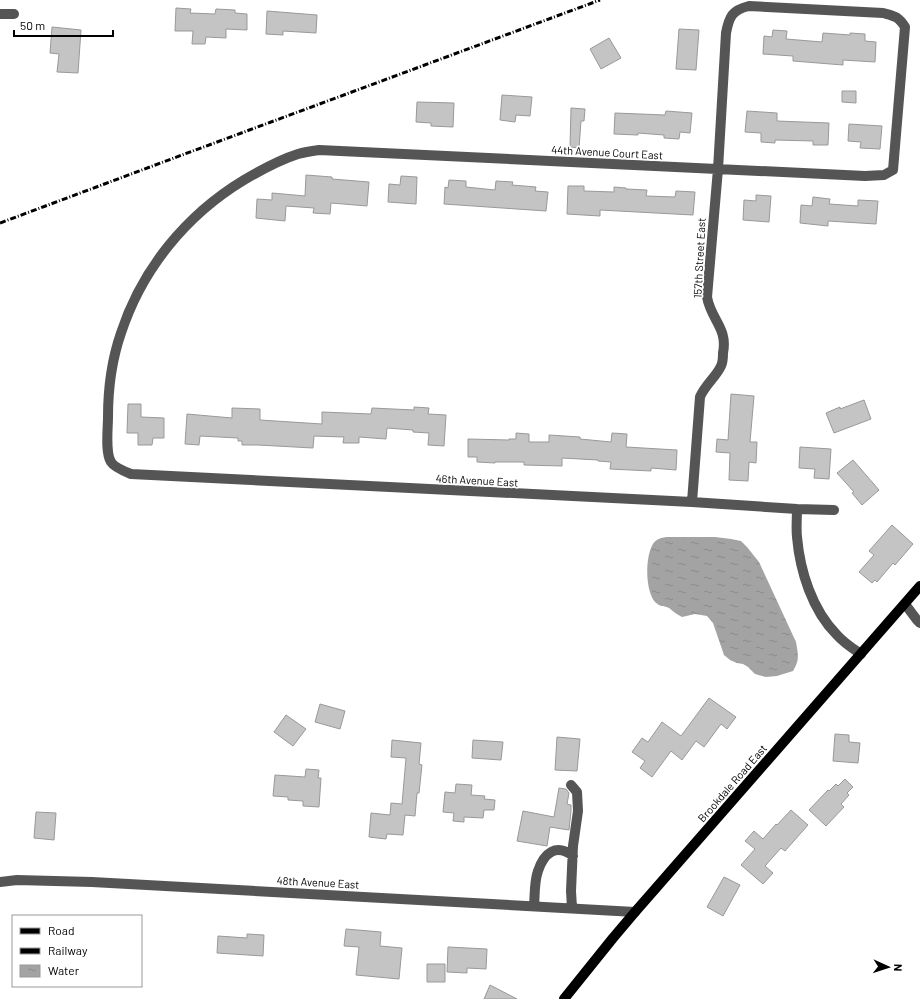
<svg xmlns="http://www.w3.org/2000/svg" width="920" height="999" font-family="Barlow,sans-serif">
  <defs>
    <pattern id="water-ripples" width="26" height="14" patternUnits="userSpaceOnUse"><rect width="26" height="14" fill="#a3a3a3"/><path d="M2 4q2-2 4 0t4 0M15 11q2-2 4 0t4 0" fill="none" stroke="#8b8b8b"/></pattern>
  </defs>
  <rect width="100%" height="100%" fill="#fff"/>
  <path fill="url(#water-ripples)" d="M 666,537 L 715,537 L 731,539 L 741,541 L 747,547 L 759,562 L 796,642 C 798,654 800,660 793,671 L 777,676 L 766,677 L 755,674 L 748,667 L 743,664 L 737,663 L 730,660 L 724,655 L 713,623 L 707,616 L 695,614 L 682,617 C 679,615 676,614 674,612 C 672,611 671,609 669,608 C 664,605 661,608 655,602 C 645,590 645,557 653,544 C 656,539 661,538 666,537 Z"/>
  <path fill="#c4c4c4" stroke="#999" d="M 176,8 L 191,9 L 190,13 L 215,14 L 216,9 L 235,10 L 235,13 L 247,14 L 247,30 L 226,29 L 226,38 L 206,37 L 205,44 L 192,44 L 193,31 L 175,31 Z
    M 267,11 L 317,15 L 316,33 L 283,31 L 283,35 L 266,34 Z
    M 52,27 L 81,30 L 78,73 L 57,72 L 59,54 L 50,53 Z
    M 679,29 L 699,30 L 696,70 L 676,69 Z
    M 773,30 L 787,31 L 786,39 L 822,42 L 823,33 L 850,35 L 850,33 L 865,34 L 865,41 L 876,42 L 875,62 L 843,60 L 843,65 L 793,61 L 793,56 L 763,54 L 764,36 L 772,37 Z
    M 609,38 L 621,58 L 601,69 L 590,49 Z
    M 842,91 L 856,91 L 856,103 L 842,102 Z
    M 502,95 L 532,97 L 530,116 L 516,115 L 515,122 L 500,120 Z
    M 417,102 L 454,103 L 453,127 L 431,126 L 431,123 L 416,122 Z
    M 571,108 L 585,109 L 584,121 L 581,121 L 579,148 L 570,147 Z
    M 666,111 L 692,113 L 690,133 L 680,132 L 679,139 L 664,138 L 664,135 L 638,133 L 638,135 L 614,134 L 615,113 L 665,115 Z
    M 747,111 L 777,113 L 777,121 L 829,123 L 828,145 L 813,145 L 813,141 L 775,140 L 775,143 L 761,142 L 761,133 L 745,132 Z
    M 849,124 L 882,126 L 880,149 L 860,148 L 861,142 L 848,141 Z
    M 306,175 L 332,177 L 332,179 L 369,182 L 367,206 L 331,203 L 330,214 L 313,213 L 314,208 L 286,206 L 285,221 L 256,218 L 257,199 L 272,200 L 272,193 L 305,196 Z
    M 401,176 L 417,177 L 416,204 L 388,202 L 389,184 L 400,185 Z
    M 449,180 L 466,181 L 466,187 L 495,190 L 496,181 L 513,182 L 512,185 L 536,187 L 535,191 L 548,192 L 546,211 L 444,204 L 445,187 L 448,188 Z
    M 568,186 L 584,186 L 584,191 L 614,192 L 614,187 L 626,188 L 626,189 L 647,190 L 646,196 L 675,197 L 676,191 L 695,192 L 693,215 L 600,210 L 600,216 L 567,214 Z
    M 756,195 L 771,196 L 769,222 L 743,220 L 744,200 L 756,201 Z
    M 813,197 L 830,199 L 829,204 L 858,206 L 858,200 L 878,201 L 876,224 L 828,221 L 828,226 L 800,223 L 801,205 L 812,206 Z
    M 731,394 L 754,396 L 750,442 L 757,442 L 756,463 L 749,462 L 748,481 L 729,480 L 730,453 L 716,452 L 717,439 L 728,440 Z
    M 864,400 L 871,419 L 834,433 L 826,413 L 840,407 L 840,409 Z
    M 128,404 L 141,404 L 141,417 L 164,418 L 164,438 L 153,438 L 152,445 L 138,445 L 138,433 L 127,433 Z
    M 414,407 L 429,408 L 428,414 L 446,415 L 444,446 L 428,445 L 429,433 L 413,432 L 413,430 L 387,428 L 386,439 L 359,437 L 359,443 L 343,443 L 344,437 L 314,436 L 313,448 L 258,445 L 242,445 L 242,441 L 238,441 L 238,438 L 200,436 L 199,445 L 185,444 L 187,414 L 232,418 L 232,408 L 260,409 L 260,420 L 322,424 L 322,412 L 371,414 L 372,408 L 414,410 Z
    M 516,433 L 529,434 L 529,442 L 549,442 L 549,435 L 580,437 L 580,439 L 611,442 L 612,433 L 627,434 L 626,447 L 677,450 L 676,470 L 651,468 L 651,471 L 610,469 L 611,462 L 598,461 L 598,460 L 562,458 L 562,466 L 524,465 L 524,462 L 495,462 L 495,463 L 477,462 L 477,457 L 468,457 L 468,439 L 509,440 L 509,439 L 516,439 Z
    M 800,447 L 831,449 L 829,479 L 814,478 L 815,469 L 799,468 Z
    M 853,460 L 879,490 L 862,505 L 852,493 L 854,492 L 837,473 Z
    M 892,525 L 913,544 L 895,565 L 893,563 L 877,582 L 875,580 L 872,583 L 859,572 L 874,555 L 869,551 Z
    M 709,698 L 736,717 L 727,729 L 721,724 L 704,747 L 696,741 L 682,760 L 671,751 L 652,777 L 640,768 L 645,761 L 632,752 L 642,738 L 648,742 L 662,722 L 681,736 Z
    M 320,704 L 345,711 L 340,729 L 315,722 Z
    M 286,715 L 306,729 L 293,746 L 274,732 Z
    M 835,734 L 849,735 L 849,742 L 860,743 L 858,763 L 833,761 Z
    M 557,737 L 580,739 L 577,771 L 555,770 Z
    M 392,740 L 421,743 L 419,764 L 422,765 L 419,793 L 417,793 L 415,816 L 405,815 L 403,835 L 387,834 L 386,839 L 369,837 L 371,813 L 390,815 L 391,803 L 402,804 L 406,758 L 391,757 Z
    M 473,740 L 503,742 L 501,760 L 472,758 Z
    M 306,769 L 319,770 L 318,778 L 321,778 L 319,807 L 303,806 L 303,801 L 288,800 L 288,797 L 273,796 L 275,775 L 305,777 Z
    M 845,779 L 853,787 L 847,793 L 849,795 L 841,804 L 844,807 L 826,826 L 809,810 L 828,790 L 829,791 L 836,784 L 838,786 Z
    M 456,784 L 472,785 L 471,795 L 485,796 L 484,799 L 495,800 L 494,810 L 484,810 L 483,818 L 464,817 L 464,822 L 453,821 L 454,813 L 443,812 L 445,792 L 455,793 Z
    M 559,788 L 566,789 L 569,793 L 567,804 L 571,805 L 571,811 L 569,830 L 550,827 L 547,846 L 517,841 L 523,811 L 554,817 Z
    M 791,810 L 808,825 L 785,851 L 781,848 L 765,866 L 773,873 L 763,884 L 741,865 L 755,849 L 745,841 L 754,831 L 763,839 L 776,824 L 777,825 Z
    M 36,812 L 56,813 L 54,840 L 34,838 Z
    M 724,877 L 740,885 L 723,916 L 707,907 Z
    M 346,929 L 381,932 L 380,946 L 402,948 L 399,979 L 356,975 L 359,947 L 344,946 Z
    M 247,934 L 264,935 L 263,956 L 217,953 L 218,936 L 247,938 Z
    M 448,947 L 487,949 L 486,969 L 467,968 L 467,973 L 447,972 Z
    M 427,964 L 445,964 L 445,982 L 427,982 Z
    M 490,985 L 517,999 L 484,999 Z"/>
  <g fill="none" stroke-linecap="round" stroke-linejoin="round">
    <path stroke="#555" stroke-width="10" d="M 0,14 L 14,14
      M 692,502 L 700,397 C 705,385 716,377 721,366 C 723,362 723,357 723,353 C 728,328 711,320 707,297 L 718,169 L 726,33 C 729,17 732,10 749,6 L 883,13 C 894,16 898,16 905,27 L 893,170 L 884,175 L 865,176 L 319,150 C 312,151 305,152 298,154 C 279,160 261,170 244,180 C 186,215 142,269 121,333 C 112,359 108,390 108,417 C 108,428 105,453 111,462 C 114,467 126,472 131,474 L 692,502 L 797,509 L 834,510
      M 797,509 C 797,518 796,528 797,537 C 800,571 812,610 837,635 C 844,643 852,648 861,654
      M 905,604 L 917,620 L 920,623
      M 571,785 L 577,792 L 578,811 L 573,846 L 571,891 L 572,908
      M 0,882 L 17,880 L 92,882 L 635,912
      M 534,906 C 535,895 534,882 538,871 C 544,853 556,843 573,856"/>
    <path stroke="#000" stroke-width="10" d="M 564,999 L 613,938 L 635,912 L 920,586"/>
    <path stroke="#000" stroke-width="3" stroke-dasharray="6 2 1 2" stroke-linecap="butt" d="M 0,223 L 182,155 L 600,0"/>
  </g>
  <g text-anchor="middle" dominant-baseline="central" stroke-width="3.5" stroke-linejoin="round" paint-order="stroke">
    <g font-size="11" fill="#000" stroke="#fff">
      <text transform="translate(607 152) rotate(3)">44th Avenue Court East</text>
      <text transform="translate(699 258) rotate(-87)">157th Street East</text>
      <text transform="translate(477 480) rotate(3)">46th Avenue East</text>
      <text transform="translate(732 783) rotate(-49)">Brookdale Road East</text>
      <text transform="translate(318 882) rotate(3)">48th Avenue East</text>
    </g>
  </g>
  <rect x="12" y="915" width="130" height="72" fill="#ffffff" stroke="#999999"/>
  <rect x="20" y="928" width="20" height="6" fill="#000000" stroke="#999999"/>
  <text x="48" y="935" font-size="12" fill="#000000">Road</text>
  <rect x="20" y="948" width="20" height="6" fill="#000000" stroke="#999999"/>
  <text x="48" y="955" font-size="12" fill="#000000">Railway</text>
  <rect x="20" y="965" width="20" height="12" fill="url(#water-ripples)" stroke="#999999"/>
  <text x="48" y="975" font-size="12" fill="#000000">Water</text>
  <g transform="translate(888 967) rotate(93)" stroke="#ffffff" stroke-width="3" paint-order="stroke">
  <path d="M0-3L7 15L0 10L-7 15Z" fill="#000000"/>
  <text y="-6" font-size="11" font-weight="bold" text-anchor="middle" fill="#000000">N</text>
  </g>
  <path d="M14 30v6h99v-6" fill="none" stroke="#000000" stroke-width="2"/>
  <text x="20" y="30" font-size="12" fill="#000000" stroke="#ffffff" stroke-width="3" paint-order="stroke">50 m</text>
</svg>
